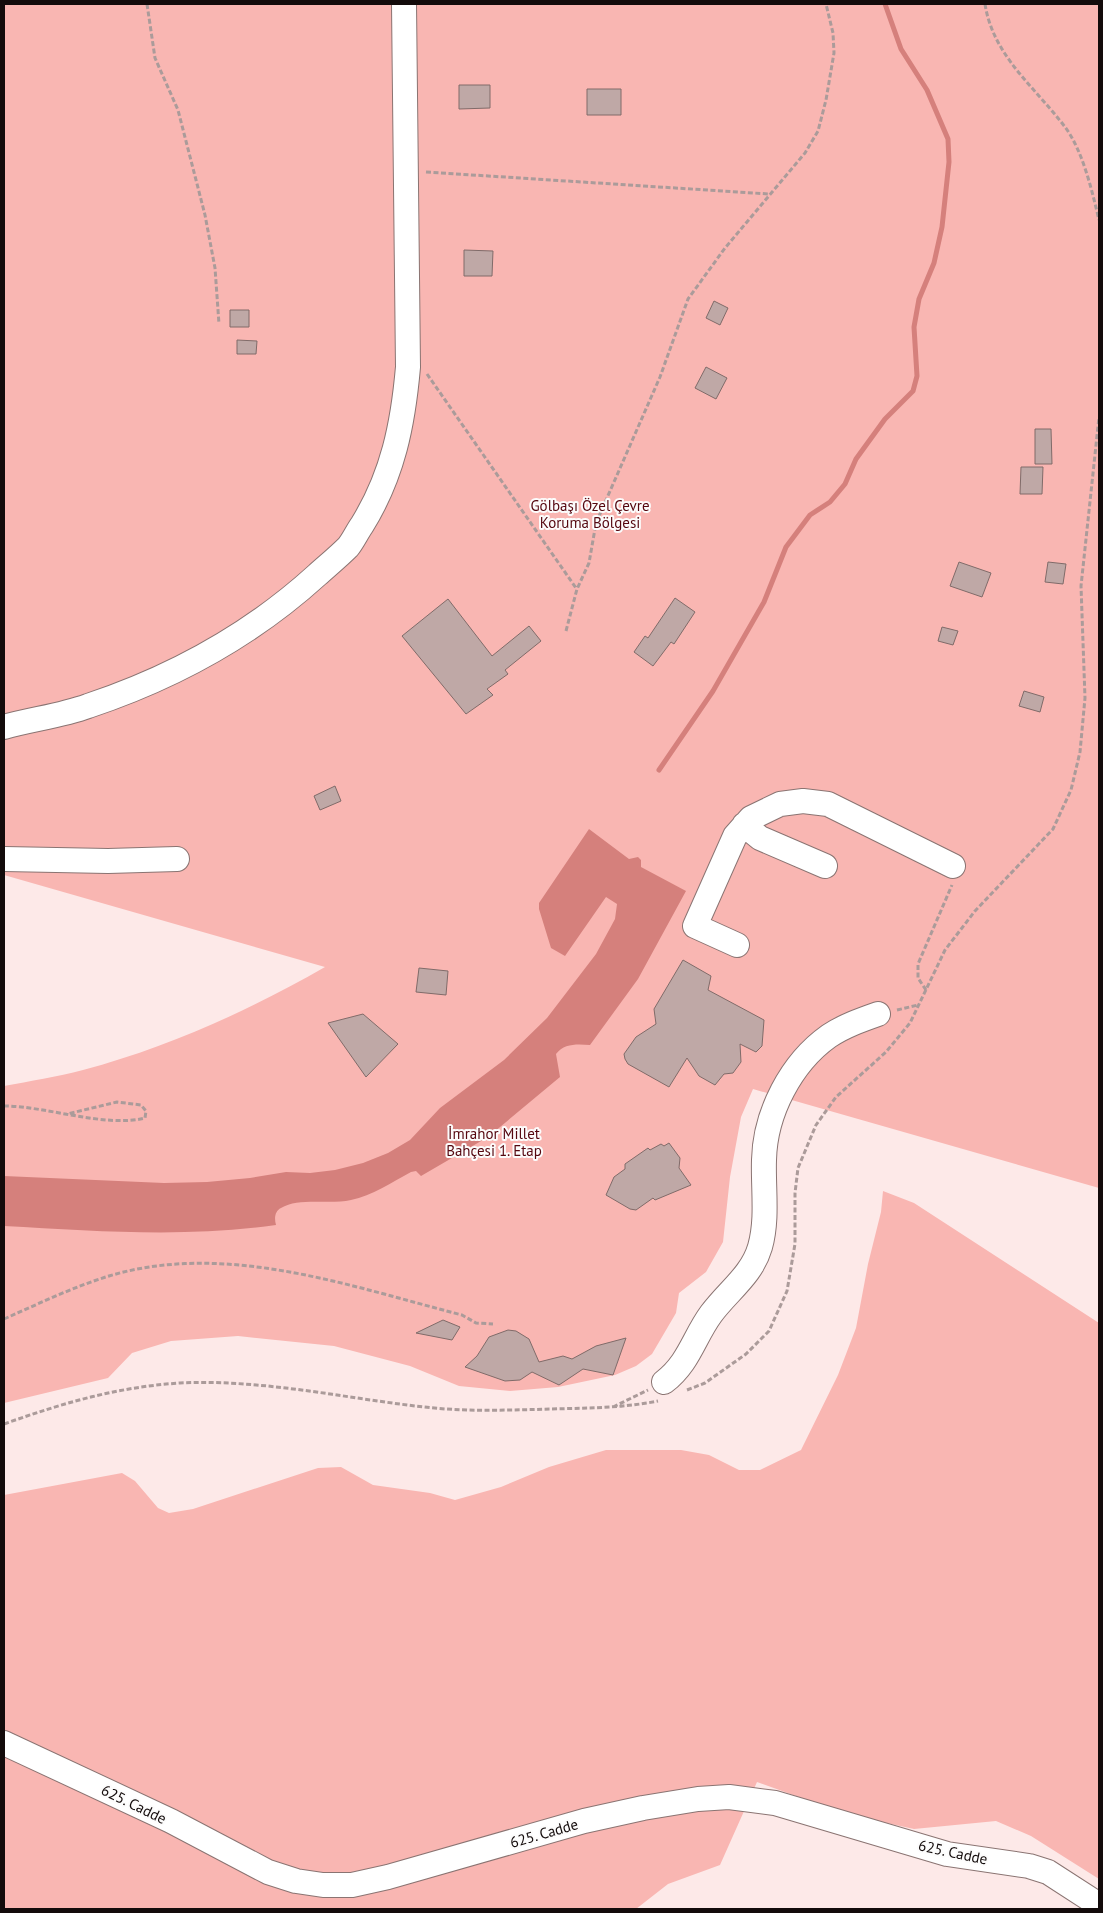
<svg xmlns="http://www.w3.org/2000/svg" width="1103" height="1913" font-family="'PT Sans',sans-serif">
  <rect width="100%" height="100%" fill="#fde9e8"/>
  <path fill="#f9b6b2" d="M 4,4 L 1099,4 L 1099,1188 L 753,1089 L 741,1117 L 730,1177 L 723,1242 L 706,1272 L 679,1293 L 676,1313 L 652,1354 L 636,1366 L 615,1375 L 558,1387 L 510,1391 L 459,1386 L 410,1366 L 334,1346 L 238,1336 L 171,1341 L 132,1353 L 108,1378 L 4,1403 L 4,1086 C 30,1081 57,1077 83,1070 C 169,1047 248,1011 325,967 L 4,875 Z
    M 883,1191 L 914,1203 L 1099,1323 L 1099,1879 L 1031,1836 L 996,1821 L 914,1829 L 846,1814 L 757,1782 L 720,1865 L 668,1884 L 636,1909 L 4,1909 L 4,1495 L 122,1473 L 135,1481 L 158,1508 L 169,1513 L 193,1509 L 318,1468 L 341,1467 L 373,1485 L 430,1493 L 455,1500 L 501,1487 L 549,1467 L 606,1450 L 681,1450 L 709,1455 L 739,1470 L 760,1470 L 801,1450 L 838,1375 L 856,1328 L 868,1264 L 881,1212 Z"/>
  <path fill="#d5807c" d="M 589,829 L 629,859 L 638,857 L 641,860 L 641,867 L 686,891 L 638,979 L 590,1045 C 578,1044 564,1043 556,1054 L 560,1077 L 488,1137 L 421,1176 L 416,1171 L 411,1172 C 392,1182 372,1196 351,1200 C 330,1205 299,1197 281,1208 C 275,1211 274,1218 276,1225 C 185,1238 95,1231 4,1226 L 4,1176 L 164,1183 L 207,1182 L 250,1178 L 286,1172 L 310,1173 L 335,1170 L 363,1163 L 388,1153 L 410,1140 L 440,1108 L 504,1060 L 547,1018 L 596,954 L 615,919 L 617,904 L 606,897 L 565,956 L 551,948 L 539,909 L 539,903 Z"/>
  <g fill="none" stroke-linecap="round" stroke-linejoin="round">
    <path stroke="#d5807c" stroke-width="5" d="M 659,770 L 713,691 L 764,602 L 786,547 L 810,515 L 830,502 L 845,484 L 856,459 L 885,419 L 913,391 L 917,376 L 914,327 L 919,299 L 934,263 L 942,227 L 949,162 L 948,139 L 927,90 L 901,49 L 885,4"/>
  </g>
  <path fill="#bfa8a6" stroke="#806b69" d="M 459,85 L 490,85 L 490,108 L 459,109 Z
    M 587,89 L 621,89 L 621,115 L 587,115 Z
    M 464,250 L 493,251 L 492,276 L 464,276 Z
    M 714,301 L 728,308 L 720,325 L 706,318 Z
    M 230,310 L 249,310 L 249,327 L 230,327 Z
    M 237,340 L 257,341 L 256,354 L 237,354 Z
    M 706,367 L 727,378 L 716,399 L 695,388 Z
    M 1035,429 L 1051,429 L 1052,464 L 1035,464 Z
    M 1021,467 L 1043,467 L 1042,494 L 1020,494 Z
    M 959,562 L 991,573 L 982,597 L 950,586 Z
    M 1048,562 L 1066,564 L 1063,584 L 1045,582 Z
    M 675,598 L 695,612 L 674,644 L 671,642 L 653,666 L 634,652 L 645,636 L 648,638 Z
    M 448,599 L 492,656 L 529,626 L 541,641 L 505,670 L 508,674 L 487,689 L 493,695 L 466,714 L 402,636 Z
    M 942,627 L 958,631 L 953,645 L 938,641 Z
    M 1024,691 L 1044,697 L 1040,712 L 1019,706 Z
    M 335,786 L 341,801 L 320,810 L 314,796 Z
    M 683,960 L 711,976 L 708,990 L 764,1020 L 762,1046 L 756,1052 L 740,1044 L 741,1062 L 733,1073 L 724,1074 L 715,1085 L 699,1076 L 687,1058 L 669,1087 L 628,1064 L 625,1059 L 624,1054 L 636,1037 L 656,1024 L 654,1009 Z
    M 419,968 L 448,971 L 446,995 L 416,992 Z
    M 363,1014 L 398,1044 L 366,1077 L 328,1023 Z
    M 669,1143 L 680,1158 L 679,1168 L 691,1185 L 655,1200 L 653,1198 L 636,1210 L 630,1209 L 606,1195 L 614,1177 L 625,1169 L 625,1164 L 648,1148 L 650,1150 L 661,1144 L 664,1146 Z
    M 443,1320 L 460,1327 L 452,1340 L 416,1333 Z
    M 508,1330 L 516,1331 L 529,1339 L 539,1362 L 563,1356 L 572,1359 L 596,1346 L 626,1338 L 613,1375 L 583,1369 L 559,1385 L 532,1372 L 520,1380 L 505,1381 L 465,1367 L 477,1356 L 489,1337 Z"/>
  <g fill="none" stroke-linecap="round" stroke-linejoin="round">
    <g stroke="#8a7472" stroke-width="26">
      <path id="minor" d="M 4,727 C 32,719 61,716 88,706 C 172,678 251,635 317,575 C 327,566 338,557 348,547 C 353,541 357,532 362,525 C 393,475 403,424 408,367 L 404,4
        M 744,825 L 760,838 L 825,866
        M 4,859 L 108,861 L 177,859
        M 737,945 L 695,926 L 735,836 L 751,818 L 780,804 L 803,801 L 828,804 L 953,866
        M 664,1382 C 689,1363 694,1337 711,1314 C 728,1291 752,1275 760,1247 C 768,1219 763,1188 764,1160 C 765,1113 791,1063 829,1036 C 844,1026 861,1020 878,1014
        M 4,1743 L 171,1821 L 268,1872 L 296,1881 L 323,1885 L 352,1885 L 388,1877 L 584,1821 L 643,1808 L 698,1799 L 729,1797 L 775,1803 L 947,1854 L 1029,1866 L 1048,1872 L 1099,1905"/>
    </g>
    <path stroke="#ab9b9a" stroke-width="3" stroke-dasharray="5 2.5" stroke-linecap="butt" d="M 147,4 L 155,58 L 178,110 L 205,215 L 215,268 L 219,324
      M 985,4 C 993,56 1035,87 1065,127 C 1083,151 1092,191 1099,220
      M 426,172 L 769,194
      M 427,374 L 576,588
      M 566,631 L 577,589 L 589,563 L 596,523 L 660,377 L 688,299 L 725,248 L 805,153 L 818,131 L 826,100 L 834,53 L 833,33 L 826,4
      M 926,990 L 918,978 L 918,964 L 952,885
      M 897,1010 L 918,1005
      M 4,1106 C 46,1106 105,1128 145,1118 L 146,1111 L 141,1105 L 117,1102 L 67,1114
      M 4,1319 C 38,1304 73,1287 109,1276 C 226,1241 349,1286 462,1315 L 476,1323 L 493,1324
      M 687,1390 L 705,1383 L 746,1354 L 769,1331 L 787,1291 L 795,1244 L 795,1193 L 798,1168 L 816,1125 L 836,1097 L 886,1052 L 910,1023 L 945,950 L 975,911 L 1053,829 L 1071,790 L 1080,752 L 1085,698 L 1081,586 L 1099,417
      M 613,1407 L 648,1390
      M 4,1424 C 63,1403 117,1387 180,1383 C 262,1379 343,1398 424,1407 C 467,1412 510,1410 552,1409 C 588,1408 623,1408 658,1401"/>
    <use href="#minor" stroke="#fff" stroke-width="24"/>
  </g>
  <g text-anchor="middle" dominant-baseline="central" stroke-width="4" stroke-linejoin="round" paint-order="stroke">
    <g font-size="15" fill="#55070f" stroke="#fcfcfc">
      <text x="590" y="505">Gölbaşı Özel Çevre<tspan x="590" dy="17">Koruma Bölgesi</tspan></text>
      <text x="494" y="1133">İmrahor Millet<tspan x="494" dy="17">Bahçesi 1. Etap</tspan></text>
    </g>
    <g font-size="15" fill="#130b0b" stroke="#fcfcfc">
      <text transform="translate(134 1804) rotate(26)">625. Cadde</text>
      <text transform="translate(544 1833) rotate(-16)">625. Cadde</text>
      <text transform="translate(953 1852) rotate(12)">625. Cadde</text>
    </g>
  </g>
  <rect width="1103" height="1913" fill="none" stroke="#130b0b" stroke-width="10"/>
</svg>
